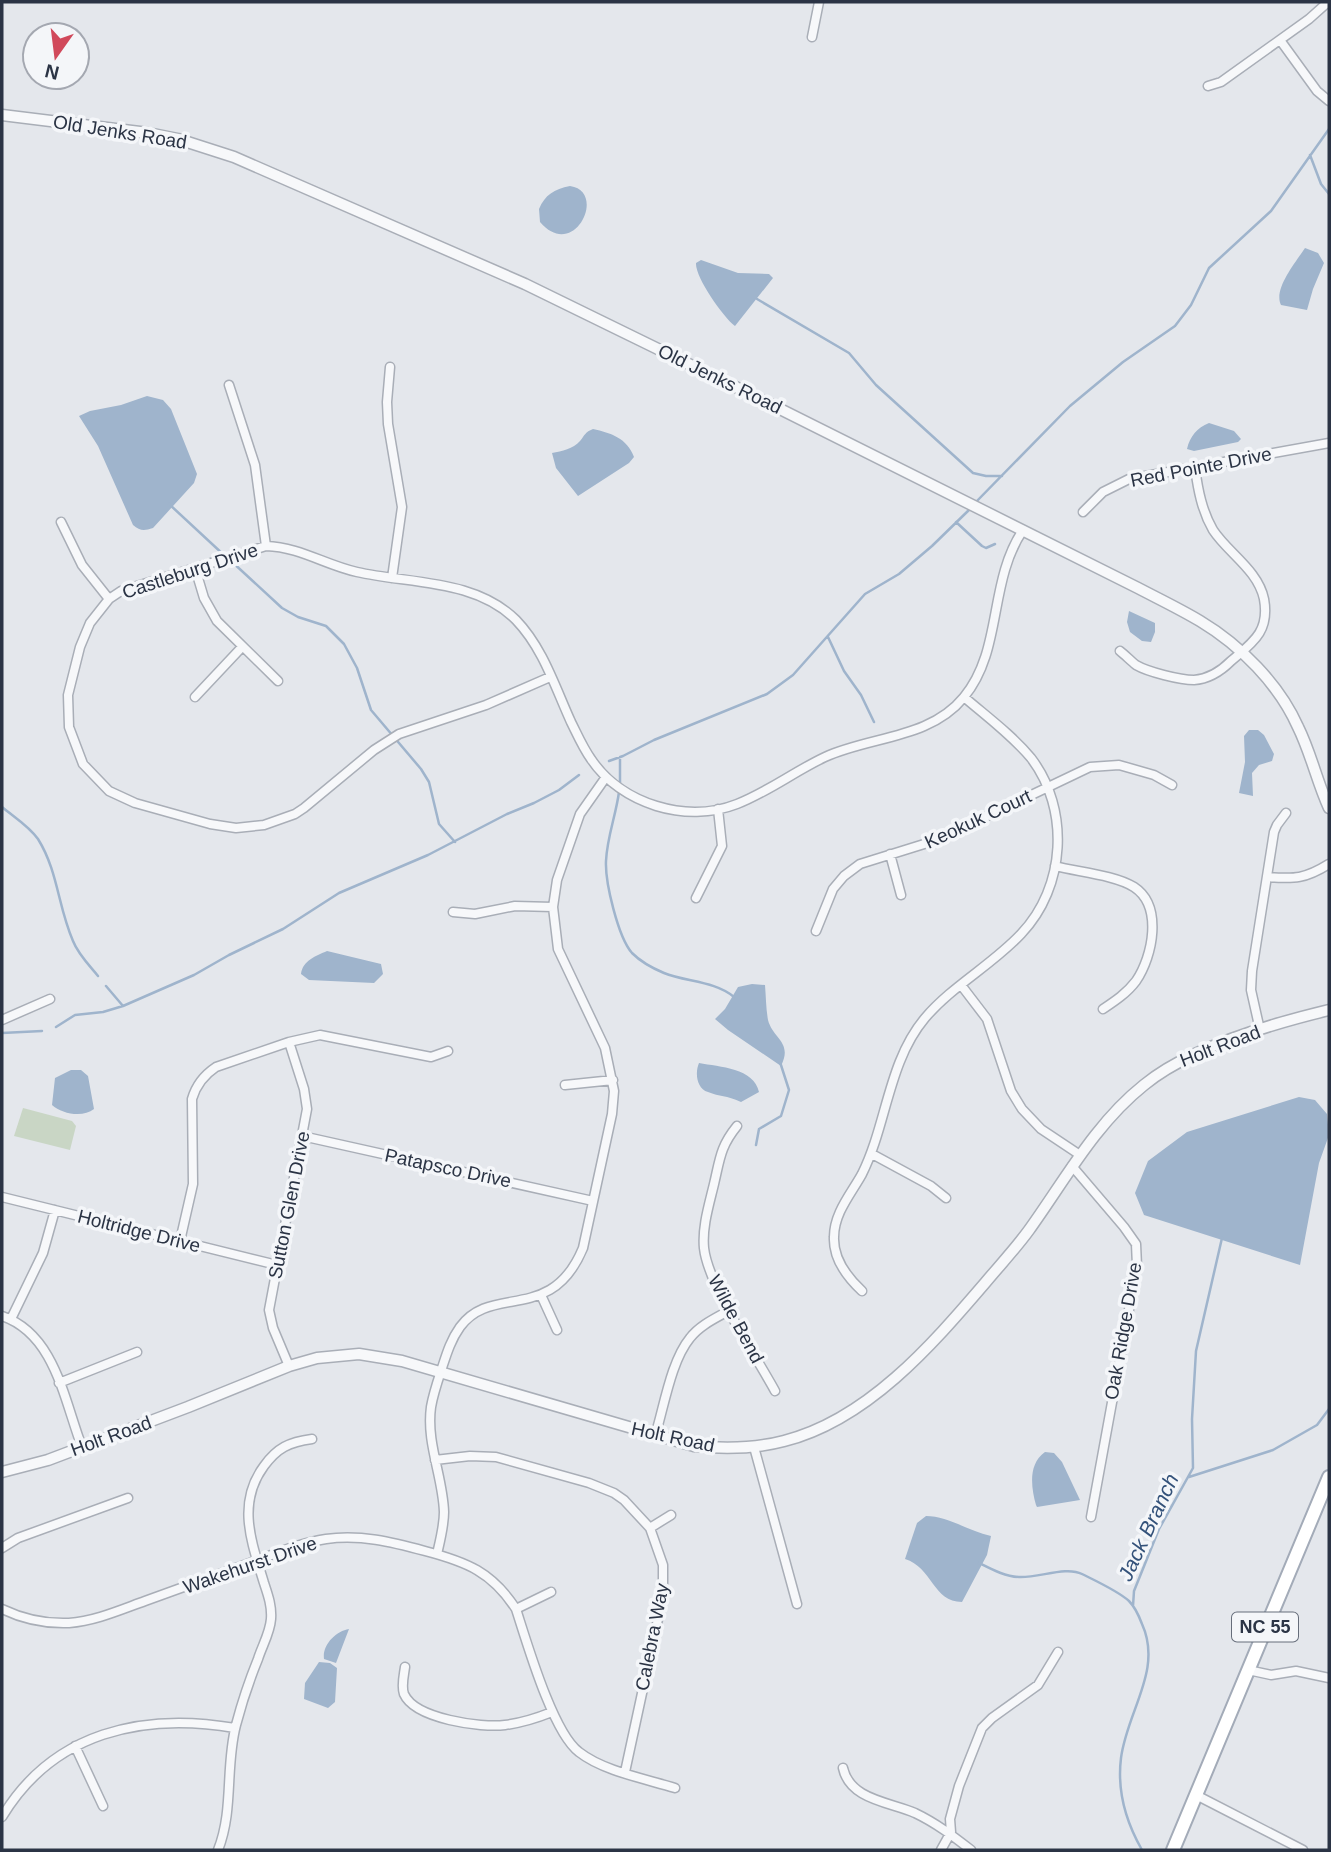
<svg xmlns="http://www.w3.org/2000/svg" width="1331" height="1852" font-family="Helvetica,sans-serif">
  <rect width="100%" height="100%" fill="#e4e7ec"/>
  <path fill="#c9d6c5" d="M 23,1108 L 72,1121 L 76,1126 L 70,1150 L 14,1136 Z"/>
  <path fill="#9fb4cc" d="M 570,186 C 608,191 574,262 540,222 L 539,209 C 545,195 554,189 570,186 Z
    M 1305,248 L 1318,253 L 1324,263 L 1313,289 L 1307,310 L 1281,305 C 1273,289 1296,262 1305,248 Z
    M 701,260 L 738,273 L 769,274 L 773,278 L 735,326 C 723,317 695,277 696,263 Z
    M 147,396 L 163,400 L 171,409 L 197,474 L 194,483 L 153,528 C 144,531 140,531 133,525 L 98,446 L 79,416 L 90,411 L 121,405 Z
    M 1209,423 L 1234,431 L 1241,439 L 1238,442 L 1194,451 L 1187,449 C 1190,436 1197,428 1209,423 Z
    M 593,429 C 611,433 627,438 634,457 L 629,463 L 578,496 L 556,468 L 552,453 C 562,451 573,449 580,441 C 585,435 585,432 593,429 Z
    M 1129,611 L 1155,623 L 1155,632 L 1151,642 L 1142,641 L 1130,632 L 1127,622 Z
    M 1249,730 L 1258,730 L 1264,735 L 1274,754 L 1272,761 L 1259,765 L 1252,773 L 1253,796 L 1239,793 L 1245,762 L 1244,736 Z
    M 327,951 L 381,964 L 383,974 L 374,983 L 309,980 L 301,974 C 303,960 316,956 327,951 Z
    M 752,984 L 765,985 C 766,997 766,1009 768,1020 C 773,1039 793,1042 781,1066 L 728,1030 L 715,1019 L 725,1009 L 738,987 Z
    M 699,1063 C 720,1067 754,1068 759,1092 L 741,1102 C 726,1095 720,1097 708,1092 C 696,1088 695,1072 699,1063 Z
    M 71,1070 L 81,1070 L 88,1076 L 94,1109 C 83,1118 62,1114 52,1105 L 55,1078 Z
    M 1299,1097 L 1315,1100 L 1327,1114 L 1329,1135 L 1319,1163 L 1300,1265 L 1144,1215 L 1135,1193 L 1148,1161 L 1187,1132 Z
    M 1045,1452 L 1054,1453 L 1062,1462 L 1080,1500 L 1037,1507 L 1036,1505 C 1031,1487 1028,1464 1045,1452 Z
    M 926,1516 C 947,1516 969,1531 991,1536 L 987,1555 L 962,1602 C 933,1602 932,1567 905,1559 L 917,1523 Z
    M 349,1629 L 336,1663 L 324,1659 C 322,1645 336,1631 349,1629 Z
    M 319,1662 L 330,1663 L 337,1668 L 335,1702 L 328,1708 L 304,1699 L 305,1683 Z"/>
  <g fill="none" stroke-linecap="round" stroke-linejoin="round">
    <path stroke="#9fb4cc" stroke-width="2.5" d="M 1310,155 L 1321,184 L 1329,194
      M 757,299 L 849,353 L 876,385 L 973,473 L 986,476 L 1002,476
      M 169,504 L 225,556
      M 974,504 L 1070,406 L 1123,362 L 1175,326 L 1191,305 L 1209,268 L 1271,211 L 1329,129
      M 956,522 L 982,546 L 986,548 L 995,544
      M 230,560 L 282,608 L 298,617 L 326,626 L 344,644 L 357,668 L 371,710 L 421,769 L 429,782 L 439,824 L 455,842
      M 828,637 L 844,671 L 861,695 L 874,722
      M 620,757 L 620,785
      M 609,761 L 623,756 L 654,740 L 767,694 L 793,675 L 865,594 L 899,574 L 932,546 L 970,509
      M 619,792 C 616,815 607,837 606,861 C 605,882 618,937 632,953 C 641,962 652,968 664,973 C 686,982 715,981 734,997
      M 2,807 C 14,817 29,826 38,839 C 58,871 58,907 73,941 C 78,954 89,965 98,976
      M 106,986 L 123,1006
      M 56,1027 L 75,1015 L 103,1012 L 123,1006 L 194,975 L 229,955 L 283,929 L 339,893 L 428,855 L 507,814 L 534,803 L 559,790 L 579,775
      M 2,1033 L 42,1031
      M 756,1145 L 759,1129 L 781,1116 L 789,1090 L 780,1062
      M 1189,1477 L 1273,1450 L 1317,1425 L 1329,1409
      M 979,1563 C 991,1569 1006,1577 1019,1577 C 1039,1578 1066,1566 1082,1574 C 1096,1581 1118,1591 1129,1601 C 1135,1607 1139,1616 1142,1624 C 1163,1670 1127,1711 1121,1758 C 1117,1790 1126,1822 1142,1850
      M 1133,1606 L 1134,1591 L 1159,1529 L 1193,1468 L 1192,1419 L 1196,1351 L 1222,1238"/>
    <g stroke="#a9aeb7" stroke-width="11">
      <path id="minor" d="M 812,37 L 819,2
        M 1280,40 L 1317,91 L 1329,101
        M 1208,86 L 1221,82 L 1309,19 L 1328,2
        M 390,367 L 387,402 L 388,424 L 402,507 L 392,578
        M 229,385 L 255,465 L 266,546
        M 1083,512 L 1103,492 L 1129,479 L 1329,443
        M 61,522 L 82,565 L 109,599
        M 195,568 L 204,598 L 217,621 L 278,681
        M 1120,651 C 1125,655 1131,661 1136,665 C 1148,672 1180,680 1194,680 C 1209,679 1220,672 1231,661 C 1252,643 1270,632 1264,599 C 1258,570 1228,553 1213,530 C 1202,511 1198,490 1195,468
        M 550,677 L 486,705 L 399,734 L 374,750 L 304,808 L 295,814 L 264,825 L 236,828 L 210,824 L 135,803 L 109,791 L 83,764 L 69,727 L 68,695 L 80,647 L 90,623 L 109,599 L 121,591 L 266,546 C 300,547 325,565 357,572 C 410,584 475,579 516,620 C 543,648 555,687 571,722 C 577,734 583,748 591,759 C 621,804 686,824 737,804 C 768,792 795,771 825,757 C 871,736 930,739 964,697 C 1003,650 988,582 1023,530
        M 195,697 L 242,647
        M 890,854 L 901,895
        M 1055,866 C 1078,872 1115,875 1134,887 C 1163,906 1153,956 1136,981 C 1127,993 1115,1001 1103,1009
        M 1267,877 C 1295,879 1305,879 1329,864
        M 696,898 L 722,846 L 718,809
        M 453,912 L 475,914 L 515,906 L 553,907
        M 816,931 L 833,889 L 844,876 L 860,864 L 937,840 L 1090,767 L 1119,765 L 1154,775 L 1172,785
        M 961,985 L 987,1019 L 1011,1091 L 1022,1109 L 1041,1129 L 1080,1155
        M 2,1020 L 50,999
        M 1260,1030 L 1251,990 L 1252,971 L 1274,832 L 1277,825 L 1286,813
        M 289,1042 L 304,1089 L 307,1109 L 269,1310 L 273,1328 L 289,1366
        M 565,1085 L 613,1080
        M 737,1126 C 720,1147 720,1159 714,1184 C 709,1205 702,1227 704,1248 C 708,1285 756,1356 775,1391
        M 302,1136 L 593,1201
        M 872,1154 L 931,1186 L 946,1198
        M 1072,1166 L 1124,1227 L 1136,1244 L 1137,1266 L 1091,1517
        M 2,1197 L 277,1265
        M 180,1241 L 193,1184 L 192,1099 C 196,1085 204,1075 216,1067 L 289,1042 L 320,1035 L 431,1057 L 448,1051
        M 862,1291 C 847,1277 833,1259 834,1237 C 834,1213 851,1194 862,1174 C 887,1124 888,1062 925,1018 C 952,986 992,965 1021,934 C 1066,887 1070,809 1031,758 C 1012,735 986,716 964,697
        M 541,1295 L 557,1330
        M 2,1316 C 55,1334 64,1400 82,1447
        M 11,1319 L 43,1253 L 55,1210
        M 59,1383 L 137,1352
        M 655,1436 C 664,1407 671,1361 690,1338 C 700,1325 716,1318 730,1310
        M 754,1447 L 797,1604
        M 435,1460 L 470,1456 L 496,1457 L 589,1483 L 614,1493 L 624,1500 L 650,1528 L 663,1565 L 663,1596 L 625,1772
        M 650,1528 L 671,1515
        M 2,1548 L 18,1538 L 128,1498
        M 437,1554 C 440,1541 444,1526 444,1512 C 443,1477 426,1443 431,1407 C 433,1395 437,1383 441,1371 C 446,1356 450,1341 460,1327 C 492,1283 551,1325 583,1248 L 612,1114 L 614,1091 L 605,1048 L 558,949 L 553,907 L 557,880 L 580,814 L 606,777
        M 2,1609 C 23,1619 45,1624 69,1623 C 95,1621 120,1610 145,1601 C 180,1588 215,1576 250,1563 C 275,1554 299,1543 326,1539 C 360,1534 392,1542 425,1551 C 467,1562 492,1572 516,1609 C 527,1643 553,1733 579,1752 C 603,1771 646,1779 675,1788
        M 516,1609 L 551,1592
        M 405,1667 C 404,1675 401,1686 404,1694 C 415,1719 481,1728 505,1725 C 521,1723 537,1718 552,1712
        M 1248,1670 L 1271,1675 L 1296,1671 L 1329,1678
        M 75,1746 L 103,1806
        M 843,1768 C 850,1800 890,1802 915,1813 C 936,1823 953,1836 971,1850
        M 1196,1795 L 1303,1850
        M 2,1817 C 53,1732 143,1712 235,1728
        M 218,1850 C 234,1810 225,1766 236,1725 C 242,1702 249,1681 258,1659 C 262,1646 270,1633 271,1619 C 272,1606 268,1595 264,1583 C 252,1543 236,1504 264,1466 C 277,1448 289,1442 312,1439
        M 941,1850 L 951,1832 L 950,1819 L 959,1786 L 982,1728 L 992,1718 L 1038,1685 L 1058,1652"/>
    </g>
    <g stroke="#a9aeb7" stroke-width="13">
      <path id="tertiary" d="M 2,115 L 148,133 L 178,139 L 234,157 L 525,284 L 748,393 L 1138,588 C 1159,599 1180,609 1200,621 C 1240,645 1279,684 1298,727 C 1311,753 1317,782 1329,808
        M 2,1472 L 48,1460 L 188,1407 L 289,1366 L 317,1358 L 359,1354 L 402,1361 L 694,1446 C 725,1449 754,1449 784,1441 C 867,1420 931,1346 985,1283 C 1000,1265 1016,1248 1029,1230 C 1065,1180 1095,1124 1144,1085 C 1190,1047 1271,1024 1329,1010"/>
    </g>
    <g stroke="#a3abb8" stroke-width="16">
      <path id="primary" d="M 1173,1850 L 1329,1477"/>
    </g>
    <use href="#minor" stroke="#f7f8fa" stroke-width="8"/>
    <use href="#tertiary" stroke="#f7f8fa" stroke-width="10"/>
    <use href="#primary" stroke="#fff" stroke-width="12"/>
  </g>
  <g text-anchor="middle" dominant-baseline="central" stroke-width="7" stroke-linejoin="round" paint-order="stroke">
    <rect fill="#f4f6f9" stroke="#676e7b" stroke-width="2" x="1232" y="1612.5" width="66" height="29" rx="5"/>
    <g font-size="18" font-weight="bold" fill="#2b3445">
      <text x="1265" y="1627">NC 55</text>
    </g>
    <g font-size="19" fill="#2b3445" stroke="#f4f6f9">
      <text transform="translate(120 132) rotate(9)">Old Jenks Road</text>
      <text transform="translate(720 379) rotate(26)">Old Jenks Road</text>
      <text transform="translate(1201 467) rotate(-11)">Red Pointe Drive</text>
      <text transform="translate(190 571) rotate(-18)">Castleburg Drive</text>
      <text transform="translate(978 819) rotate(-25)">Keokuk Court</text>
      <text transform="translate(1220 1046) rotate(-21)">Holt Road</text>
      <text transform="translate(448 1168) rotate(12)">Patapsco Drive</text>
      <text transform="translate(289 1205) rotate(-79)">Sutton Glen Drive</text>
      <text transform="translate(139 1231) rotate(14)">Holtridge Drive</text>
      <text transform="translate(736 1319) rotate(62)">Wilde Bend</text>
      <text transform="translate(1123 1331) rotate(-80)">Oak Ridge Drive</text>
      <text transform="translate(111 1436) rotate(-20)">Holt Road</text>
      <text transform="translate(673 1437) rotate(12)">Holt Road</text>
      <text transform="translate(250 1565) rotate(-19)">Wakehurst Drive</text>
      <text transform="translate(652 1637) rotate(-79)">Calebra Way</text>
    </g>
    <g font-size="21" font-style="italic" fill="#34527a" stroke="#f4f6f9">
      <text transform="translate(1148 1527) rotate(-65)">Jack Branch</text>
    </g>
  </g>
  <rect width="1331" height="1852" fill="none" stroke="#2b3445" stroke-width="7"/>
  <g transform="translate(56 56) rotate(194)"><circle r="33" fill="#f4f6f9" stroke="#a4a8b1" stroke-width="2"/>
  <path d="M0-5L12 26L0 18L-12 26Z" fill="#d1495b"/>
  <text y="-10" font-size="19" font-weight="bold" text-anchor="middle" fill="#2b3445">N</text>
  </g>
</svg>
